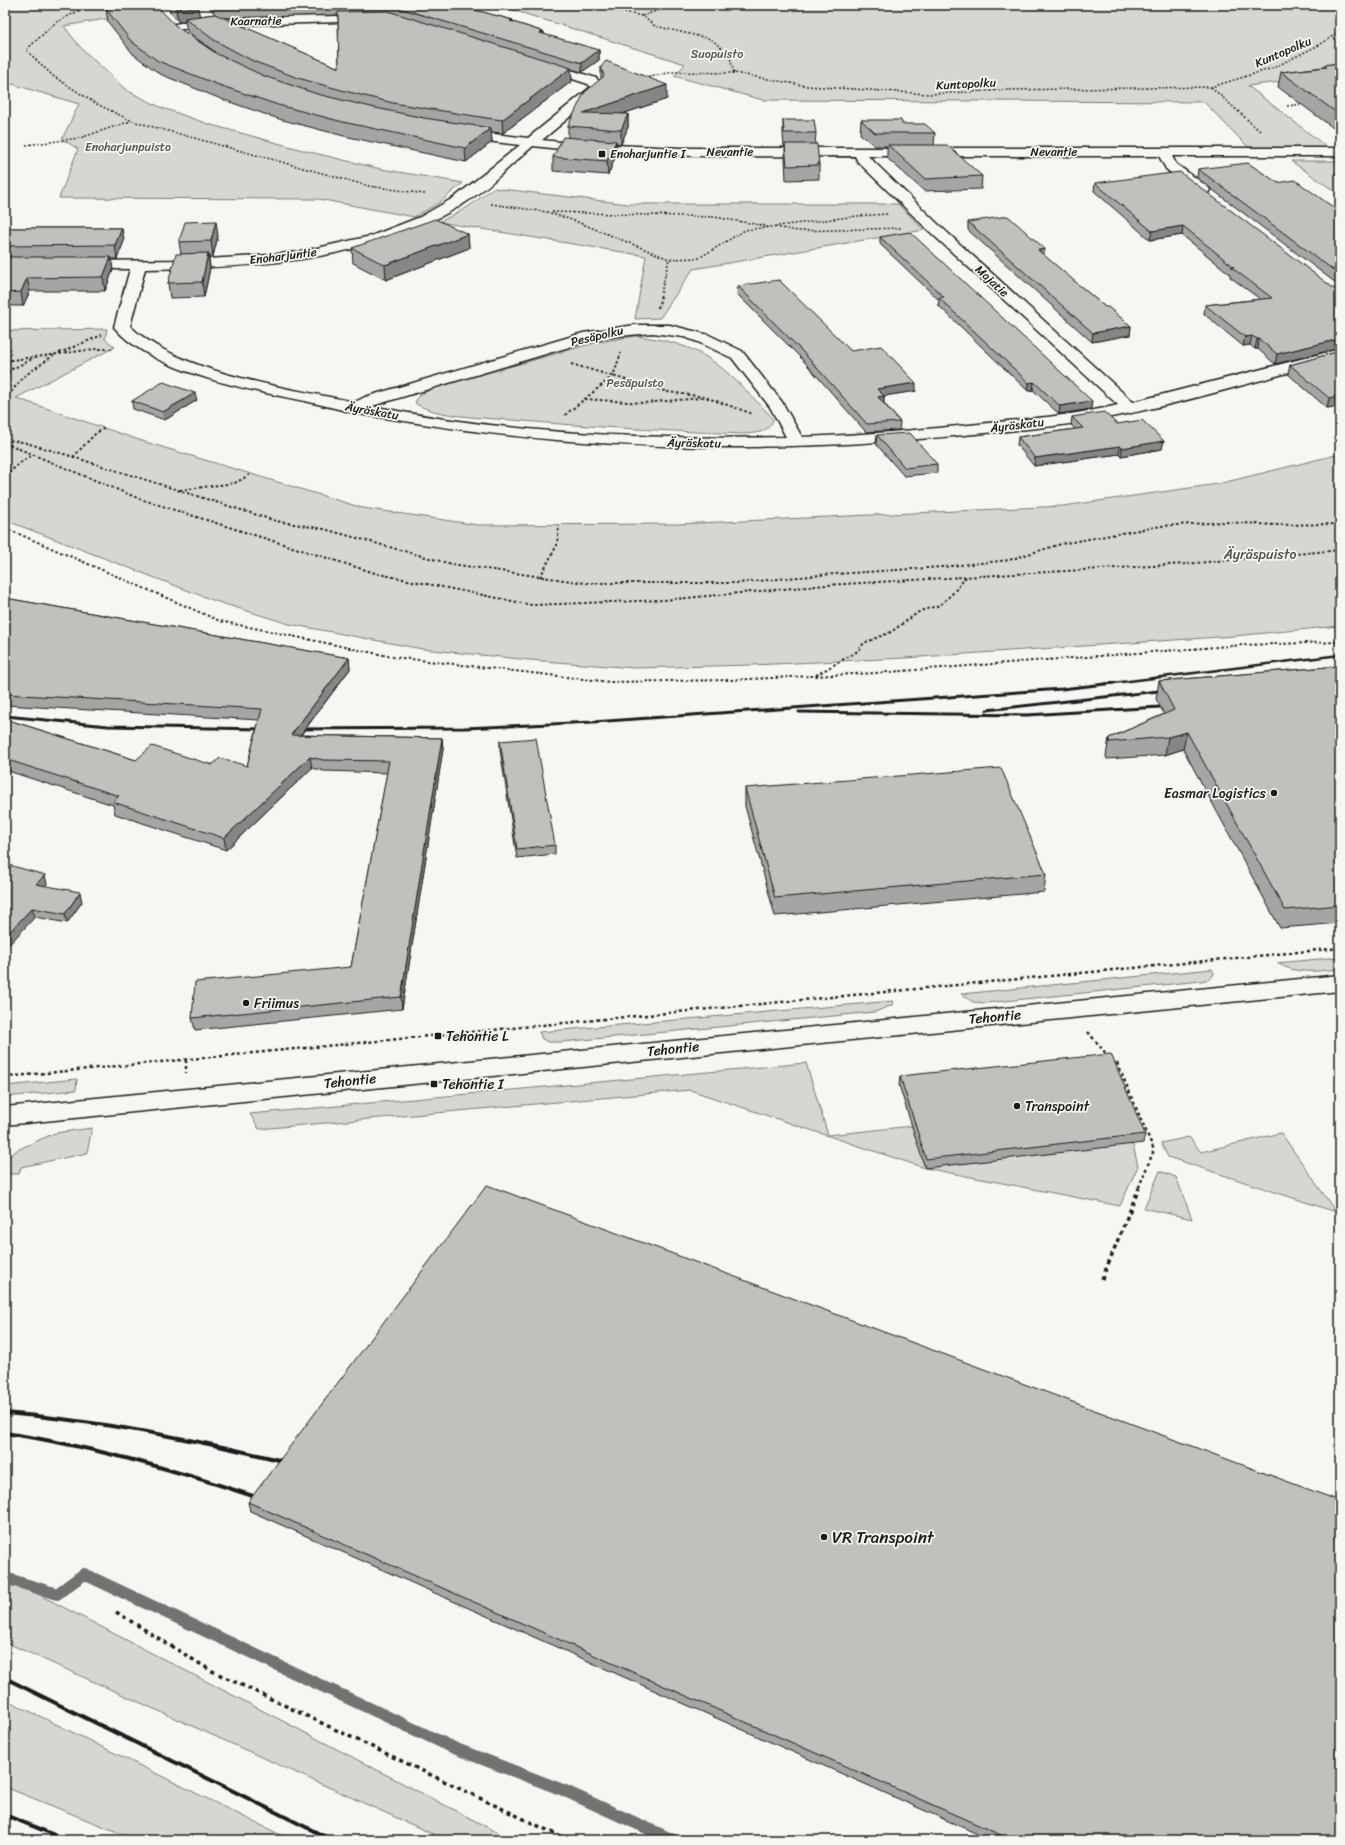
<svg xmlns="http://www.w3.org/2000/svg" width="1345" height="1845" font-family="Sriracha,sans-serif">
  <rect width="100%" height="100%" fill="#f6f6f2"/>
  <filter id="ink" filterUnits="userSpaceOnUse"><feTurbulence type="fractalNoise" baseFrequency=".025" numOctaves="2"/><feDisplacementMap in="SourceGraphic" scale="8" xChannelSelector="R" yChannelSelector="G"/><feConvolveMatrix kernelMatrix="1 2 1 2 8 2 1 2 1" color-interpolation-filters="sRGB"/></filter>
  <g filter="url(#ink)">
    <path fill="#d6d6d2" stroke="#797977" d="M 5,5 L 134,5 L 141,13 L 64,26 L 80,47 L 126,90 L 160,107 L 208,124 L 310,152 L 381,169 L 463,183 L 439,203 L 414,217 L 318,199 L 59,198 L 78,149 L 62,139 L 79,104 L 5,82 Z
      M 497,5 L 1340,5 L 1340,74 L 1248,86 L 1328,148 L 1248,147 L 1204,102 L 763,100 L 674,76 L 685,64 Z
      M 1291,161 L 1340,161 L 1340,195 Z
      M 493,188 L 628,204 L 898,204 L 924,230 L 693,269 L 660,318 L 635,319 L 646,256 L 439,222 L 468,207 Z
      M 107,329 L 105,339 L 115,347 L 16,398 L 139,440 L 363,508 L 478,525 L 678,524 L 1063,506 L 1218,484 L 1340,454 L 1340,626 L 1234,636 L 905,658 L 751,665 L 635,668 L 530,660 L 422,649 L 289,624 L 215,601 L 5,520 L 5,331 Z
      M 635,336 C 704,343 722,366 768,413 L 773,420 C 768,433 756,433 744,434 C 666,431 590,427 512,420 C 487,418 434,417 415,403 L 419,395 L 434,388 L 594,343 Z
      M 1340,957 L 1340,969 C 1318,971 1297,975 1277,963 Z
      M 1212,969 L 1214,974 L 1210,979 L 1201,981 L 985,1003 L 973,1002 L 961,994 Z
      M 893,1001 L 892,1005 L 875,1012 L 562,1042 L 548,1042 L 542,1039 L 539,1032 Z
      M 806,1063 L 828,1135 L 912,1126 L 1133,1145 L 1138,1166 L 1120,1206 L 925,1168 L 690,1090 L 259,1129 L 250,1114 Z
      M 77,1079 L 76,1090 L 5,1097 L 5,1086 Z
      M 92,1128 L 87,1153 L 21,1167 L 19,1174 L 5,1174 L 5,1160 L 17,1150 L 55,1133 Z
      M 1281,1133 L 1336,1212 L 1168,1157 L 1161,1143 L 1189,1137 L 1201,1152 Z
      M 1160,1171 L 1176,1177 L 1192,1219 L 1144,1208 Z
      M 5,1577 L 512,1840 L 446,1840 L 5,1642 Z
      M 5,1699 L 291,1840 L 137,1840 L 5,1787 Z"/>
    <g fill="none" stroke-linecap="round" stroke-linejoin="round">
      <path stroke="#727271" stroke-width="12" d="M 5,1578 L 57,1594 L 84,1574 L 454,1748 L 563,1790 L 673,1840"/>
      <g stroke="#1c1c1c" stroke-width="3">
        <path id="minor" d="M 367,16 L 371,17 L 373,19 L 371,21 L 203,26 L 174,30 L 168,27 C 176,16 343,16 367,16 Z
          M 543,61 L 596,78 L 603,85 L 601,91 L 542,140 L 570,143 L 681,148 L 1340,148 L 1340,156 L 1172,156 L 1176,164 L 1208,187 L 1210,190 L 1208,193 L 1198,193 L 1166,169 L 1159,156 L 868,156 L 939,225 L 1133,402 L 1340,349 L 1340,359 C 1257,380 1174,407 1089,421 C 1048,428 1005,431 964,435 C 783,453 602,452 423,424 C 400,420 376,417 354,413 C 339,409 322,405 305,401 C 250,390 151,372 114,327 L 130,269 L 82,269 L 77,268 L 75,265 L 77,262 L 82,261 L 190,260 L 258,256 L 299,252 L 371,236 L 420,217 L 455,197 L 520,145 L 462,138 L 456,134 L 457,131 L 462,130 L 528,138 L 591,87 L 588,84 L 539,68 L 537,65 L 539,62 ZM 533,146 C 640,159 748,156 855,156 L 858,162 L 929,231 L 1118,405 C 1072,416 1025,419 979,424 C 920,430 861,435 802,437 L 782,402 L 742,351 L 709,335 L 670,325 L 635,325 L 583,333 L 365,397 L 355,402 C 288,388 180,374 130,326 L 145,269 C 253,268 369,262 463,204 C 486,190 512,164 533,146 ZM 653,333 L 684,337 L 698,342 L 732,358 L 770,407 L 786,437 C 651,440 505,434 372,406 L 586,342 L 618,336 Z
          M 1340,975 L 1340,991 L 5,1125 L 5,1107 Z"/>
      </g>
      <path stroke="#1c1c1c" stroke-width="1.5" stroke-dasharray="2 2" stroke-linecap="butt" d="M 90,5 L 55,23 L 26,50 L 53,76 L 95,103 L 132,121 L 369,186 L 425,194
        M 593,5 L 642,16
        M 674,5 L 642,16 L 655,26 L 711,39 L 729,54 L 734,73 L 807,86 L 929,94 L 1004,90 L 1211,87 L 1273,68 L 1321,44 L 1340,31
        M 645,78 L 673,72 L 734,73
        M 1211,87 L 1260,131
        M 1287,106 L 1304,104
        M 26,145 L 80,138 L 131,121
        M 1335,173 L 1340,177
        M 491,204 L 547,212 L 575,221 L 669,259
        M 552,212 L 714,217 L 766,226
        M 775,227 L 798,231 L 902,228
        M 660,297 L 669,259 L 699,258 L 745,230 L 857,216 L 889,214"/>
      <path stroke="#1c1c1c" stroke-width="2" stroke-dasharray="2.5 2.5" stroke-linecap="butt" d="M 658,308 L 661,296
        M 59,353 L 102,335
        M 5,361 L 95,349 L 112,349
        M 571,364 L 668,392 L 705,397 L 753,414
        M 5,377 L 10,370 L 34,358
        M 585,399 L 643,403 L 701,398
        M 5,400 L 23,377 L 54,355
        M 565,415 L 613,376 L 621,353
        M 5,440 L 23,442 L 67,455 L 276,521 L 324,529 L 451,564 L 585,583 L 738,583 L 820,575 L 942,567 L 1009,560 L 1061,544 L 1161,526 L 1224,522 L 1275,525 L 1340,524
        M 5,443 L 140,499 L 378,574 L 532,605 L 664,600 L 827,585 L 1185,564 L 1340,550
        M 1337,455 L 1340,457
        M 73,457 L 95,434 L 104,428
        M 5,476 C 16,467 19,462 33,455
        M 180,490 L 235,483 L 251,474
        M 5,528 L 220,621 L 393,657 L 610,682 L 729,680 L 876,673 L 1243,645 L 1340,642
        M 540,577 L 557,545 L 559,525
        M 816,675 L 858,651 L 864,643 L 891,632 L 920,611 L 940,605 L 954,592 L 966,577"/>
      <path stroke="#1c1c1c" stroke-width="2.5" stroke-dasharray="3 3" stroke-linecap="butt" d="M 1088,1032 L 1108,1056
        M 186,1060 L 186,1073
        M 1117,1063 L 1154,1150 L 1138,1189
        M 5,1077 L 1340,948"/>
      <path stroke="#1c1c1c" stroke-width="3.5" stroke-dasharray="4 4" stroke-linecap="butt" d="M 1102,1279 L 1139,1188
        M 116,1612 L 210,1670 L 568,1840"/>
      <use href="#minor" fill="#f6f6f2" fill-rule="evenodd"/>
      <path stroke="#1c1c1c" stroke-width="2.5" d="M 1105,684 L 1340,655"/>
      <path stroke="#1c1c1c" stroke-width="3" d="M 987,710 L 1168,690
        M 799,712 L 1027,715 L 1160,707
        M 5,716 L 108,726 L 267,729
        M 293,729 L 464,728 L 593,722 L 1062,689 L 1114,683"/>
      <path stroke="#1c1c1c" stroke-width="4" d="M 5,1413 C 101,1421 194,1439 287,1462
        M 5,1433 C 92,1446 176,1470 259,1498
        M 5,1678 L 332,1840
        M 5,1815 L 67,1840"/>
    </g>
    <path fill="#a5a5a3" stroke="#1c1c1c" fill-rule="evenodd" d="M 169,5 L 194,5 L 198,7 L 199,16 L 215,14 L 207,5 L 456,5 L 513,20 L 513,22 L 544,32 L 545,35 L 599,50 L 599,60 L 582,72 L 571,69 L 572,81 L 503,133 L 491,132 L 492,142 L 466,162 L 344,136 L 279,119 L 221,99 L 160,74 L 133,54 L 108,22 L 106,9 L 176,26 L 215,52 L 187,31 L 185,21 L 178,21 L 170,13 ZM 338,15 L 339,68 L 223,18 Z
      M 1340,63 L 1340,133 L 1278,87 L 1281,72 L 1324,67 L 1324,65 Z
      M 601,67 L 667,99 L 622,114 L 628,114 L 628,127 L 621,144 L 616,143 L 616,155 L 608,175 L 553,171 L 553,157 L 568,137 L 568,126 L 601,78 Z
      M 783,120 L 816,133 L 815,144 L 819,165 L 819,179 L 786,180 L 785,158 L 785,146 L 784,146 L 783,134 Z
      M 861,120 L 902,124 L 935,133 L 934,145 L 982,176 L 981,189 L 924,191 L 887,158 L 887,146 L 875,146 L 860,134 Z
      M 1198,169 L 1278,183 L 1340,212 L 1340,286 L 1197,178 Z
      M 1095,183 L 1336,290 L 1340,290 L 1340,348 L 1275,364 L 1258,349 L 1255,349 L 1250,345 L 1243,346 L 1204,314 L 1205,305 L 1260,299 L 1230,277 L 1230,274 L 1182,235 L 1150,240 L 1094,191 Z
      M 968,222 L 1044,256 L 1105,307 L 1131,326 L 1130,335 L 1092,342 L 968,230 Z
      M 5,228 L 122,228 L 124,241 L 117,259 L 111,259 L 113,270 L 105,291 L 30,291 L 23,306 L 5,306 Z
      M 468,234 L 469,248 L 386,280 L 353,263 L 352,248 Z
      M 218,236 L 213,256 L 209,256 L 210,268 L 204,297 L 170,298 L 168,283 L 181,254 L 179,242 Z
      M 880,237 L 1091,409 L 1059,414 L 1033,390 L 1028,391 L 938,305 L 939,300 L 880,244 Z
      M 738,286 L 851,351 L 916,391 L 883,396 L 884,396 L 884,403 L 900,422 L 899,430 L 866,432 L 801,358 L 737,294 Z
      M 1340,351 L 1340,406 L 1327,408 L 1288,374 L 1290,365 Z
      M 197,400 L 165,420 L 133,409 L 132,401 Z
      M 1072,417 L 1117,424 L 1162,449 L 1121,456 L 1119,454 L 1034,466 L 1017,445 L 1018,437 L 1075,429 L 1071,425 Z
      M 877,435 L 937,464 L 937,473 L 904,476 L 876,444 Z
      M 5,598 L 349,658 L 350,669 L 301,735 L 442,738 L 443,749 L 402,1009 L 195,1030 L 192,1018 L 351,967 L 387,773 L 324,771 L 312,768 L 226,850 L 115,814 L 113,805 L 5,770 L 5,719 L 136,760 L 247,766 L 259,720 L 5,705 Z
      M 1340,666 L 1340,923 L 1280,928 L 1183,749 L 1165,755 L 1107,759 L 1106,756 L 1109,738 L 1164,714 L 1156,699 L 1159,681 Z
      M 500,741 L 555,845 L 555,854 L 517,858 L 500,750 Z
      M 745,788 L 1046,874 L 1044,892 L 775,916 L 745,806 Z
      M 5,864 L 47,884 L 45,886 L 82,902 L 67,923 L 35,917 Z
      M 900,1076 L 1145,1134 L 1143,1143 L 925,1168 L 899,1085 Z
      M 248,1502 L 1340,1840 L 991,1840 L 250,1511 Z"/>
    <path fill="#868684" stroke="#1c1c1c" d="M 198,7 L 200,19 L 185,18 L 185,21 L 178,21 L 176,9 Z
      M 599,50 L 599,60 L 582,72 L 582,63 Z
      M 571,68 L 572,81 L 503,133 L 502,120 Z
      M 667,85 L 667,99 L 583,127 L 583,113 Z
      M 628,114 L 628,127 L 621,144 L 621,130 Z
      M 491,128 L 492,142 L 466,162 L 465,148 Z
      M 616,141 L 616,155 L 608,175 L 607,161 Z
      M 216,221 L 218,236 L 213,256 L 211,241 Z
      M 1183,226 L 1182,235 L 1150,240 L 1152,231 Z
      M 122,228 L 124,241 L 117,259 L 115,245 Z
      M 468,234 L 469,248 L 386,280 L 385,265 Z
      M 1045,249 L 1044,258 L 1038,250 Z
      M 208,253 L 210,268 L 204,297 L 202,282 Z
      M 111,257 L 113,270 L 105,291 L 103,277 Z
      M 27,278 L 30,291 L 23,306 L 21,292 Z
      M 1131,326 L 1130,335 L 1092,342 L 1093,333 Z
      M 1252,336 L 1250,345 L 1243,346 L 1245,337 Z
      M 1257,339 L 1259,339 L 1258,349 L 1255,349 Z
      M 1340,339 L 1340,348 L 1275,364 L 1277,354 Z
      M 1034,382 L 1033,390 L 1028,391 L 1029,383 Z
      M 916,383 L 916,391 L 877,397 L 877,389 Z
      M 195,393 L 197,400 L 165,420 L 163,412 Z
      M 884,396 L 883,404 L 878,397 Z
      M 1340,396 L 1340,406 L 1327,408 L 1329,398 Z
      M 1092,401 L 1091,409 L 1059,414 L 1060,406 Z
      M 1164,441 L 1162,449 L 1121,456 L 1122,448 Z
      M 1120,446 L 1119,454 L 1034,466 L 1035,458 Z
      M 349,658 L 350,669 L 292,746 L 291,735 Z
      M 1187,732 L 1183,749 L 1165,755 L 1168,737 Z
      M 442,738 L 443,749 L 402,1009 L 401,997 Z
      M 310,757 L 312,768 L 226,850 L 224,838 Z
      M 45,875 L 47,884 L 38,893 L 36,884 Z
      M 80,892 L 82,902 L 67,923 L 65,914 Z
      M 32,908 L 35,917 L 5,949 L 5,937 Z"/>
    <path fill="#c0c0bd" stroke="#1c1c1c" d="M 135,5 L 156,5 L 176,26 L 217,54 L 264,76 L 317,94 L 371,107 L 424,118 L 491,128 L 465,148 L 343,122 L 278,105 L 219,85 L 158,61 L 131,41 L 106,9 Z
      M 172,5 L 194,5 L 198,7 L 176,9 Z
      M 213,5 L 456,5 L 513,20 L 510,21 L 544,32 L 540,33 L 599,50 L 582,63 L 389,5 L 216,8 Z
      M 388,11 L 571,68 L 502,120 L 487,118 L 393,103 L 345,91 L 298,78 L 253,61 L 214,40 L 185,18 L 215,14 L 339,68 L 338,12 Z
      M 606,61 L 667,85 L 583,113 L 628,114 L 621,130 L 568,126 L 584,93 L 604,76 L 601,67 Z
      M 1340,63 L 1340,115 L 1281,72 L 1327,67 L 1324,65 Z
      M 783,120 L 814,120 L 816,133 L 784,133 Z
      M 861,120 L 901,120 L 902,124 L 925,124 L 935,133 L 875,133 Z
      M 563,137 L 616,141 L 607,161 L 553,157 Z
      M 785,144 L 817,144 L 819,165 L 787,166 Z
      M 888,145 L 947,145 L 982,176 L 925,179 Z
      M 1248,163 L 1278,183 L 1295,180 L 1340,212 L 1340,275 L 1198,169 Z
      M 1180,172 L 1336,290 L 1340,290 L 1340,339 L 1277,354 L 1259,339 L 1257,339 L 1252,336 L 1245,337 L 1205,305 L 1272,298 L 1231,267 L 1234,267 L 1183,226 L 1152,231 L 1095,183 Z
      M 1008,216 L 1045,249 L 1038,250 L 1105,307 L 1108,307 L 1131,326 L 1093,333 L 968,222 Z
      M 435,219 L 468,234 L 385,265 L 352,248 Z
      M 216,221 L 211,241 L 179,242 L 185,222 Z
      M 5,228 L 122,228 L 115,245 L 5,246 Z
      M 910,232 L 1092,401 L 1060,406 L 1034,382 L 1029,383 L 939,298 L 944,297 L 880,237 Z
      M 208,253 L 202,282 L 168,283 L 176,254 Z
      M 5,257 L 111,257 L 103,277 L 27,278 L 21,292 L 5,293 Z
      M 779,280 L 851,351 L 881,346 L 916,383 L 877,389 L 884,396 L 878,397 L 900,422 L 867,424 L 801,350 L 738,286 Z
      M 1340,351 L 1340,396 L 1329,398 L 1290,365 Z
      M 163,382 L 195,393 L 163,412 L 132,401 Z
      M 1104,412 L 1117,424 L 1142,420 L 1164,441 L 1122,448 L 1120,446 L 1035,458 L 1018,437 L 1083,428 L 1072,417 Z
      M 910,433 L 937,464 L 905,468 L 877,435 Z
      M 5,598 L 349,658 L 291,735 L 442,738 L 401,997 L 192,1018 L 195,982 L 351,967 L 389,761 L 323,760 L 310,757 L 224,838 L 113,802 L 119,796 L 5,759 L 5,719 L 136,760 L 152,746 L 212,765 L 220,758 L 247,766 L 262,709 L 5,694 Z
      M 1340,666 L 1340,905 L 1285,910 L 1187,732 L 1168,737 L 1109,742 L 1109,738 L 1174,710 L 1159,681 Z
      M 536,738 L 555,845 L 517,849 L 500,741 Z
      M 1001,768 L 1046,874 L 775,898 L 745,788 Z
      M 5,864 L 45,875 L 36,884 L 80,892 L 65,914 L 32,908 L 5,937 Z
      M 1111,1054 L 1145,1134 L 926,1159 L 900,1076 Z
      M 487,1185 L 1340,1501 L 1340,1840 L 1012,1840 L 248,1502 Z"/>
  </g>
  <g fill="#1c1c1c" stroke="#f6f6f2" stroke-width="1.5">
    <rect x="598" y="150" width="8" height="8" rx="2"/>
    <circle cx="1274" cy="793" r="4"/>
    <circle cx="246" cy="1003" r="4"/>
    <rect x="434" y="1032" width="8" height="8" rx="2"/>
    <rect x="430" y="1080" width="8" height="8" rx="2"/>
    <circle cx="1017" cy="1106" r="4"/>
    <circle cx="824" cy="1537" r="4"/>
  </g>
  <g text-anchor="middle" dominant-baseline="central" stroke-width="3.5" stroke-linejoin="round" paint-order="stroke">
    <g font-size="12" fill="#1c1c1c" stroke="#f6f6f2">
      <text transform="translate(256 21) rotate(-1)">Kaarnatie</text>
      <text transform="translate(1283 52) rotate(-23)">Kuntopolku</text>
      <text transform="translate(966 84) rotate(-3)">Kuntopolku</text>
      <text x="730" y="152">Nevantie</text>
      <text x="1054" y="152">Nevantie</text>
      <text transform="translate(283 256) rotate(-7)">Enoharjuntie</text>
      <text transform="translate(992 281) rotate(43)">Majatie</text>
      <text transform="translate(597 336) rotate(-13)">Pesäpolku</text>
      <text transform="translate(372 411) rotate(10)">Äyräskatu</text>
      <text transform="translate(1017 425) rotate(-7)">Äyräskatu</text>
      <text transform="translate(694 443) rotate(1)">Äyräskatu</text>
    </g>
    <g font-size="12" fill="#545453" stroke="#f6f6f2">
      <text x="717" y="54">Suopuisto</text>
      <text x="128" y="147">Enoharjunpuisto</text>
      <text x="635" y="383">Pesäpuisto</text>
    </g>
    <g font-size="12" fill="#1c1c1c" stroke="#f6f6f2" text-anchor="start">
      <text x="610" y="154">Enoharjuntie I</text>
    </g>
    <g font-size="14" fill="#545453" stroke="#f6f6f2">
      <text x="1260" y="554">Äyräspuisto</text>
    </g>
    <g font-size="14" fill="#1c1c1c" stroke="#f6f6f2" text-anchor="start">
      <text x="1266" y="793" text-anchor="end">Easmar Logistics</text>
      <text x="254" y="1003">Friimus</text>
      <text x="446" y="1036">Tehontie L</text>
      <text x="442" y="1084">Tehontie I</text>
      <text x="1025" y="1106">Transpoint</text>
    </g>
    <g font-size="14" fill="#1c1c1c" stroke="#f6f6f2">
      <text transform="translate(995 1017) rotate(-5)">Tehontie</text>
      <text transform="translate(673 1049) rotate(-6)">Tehontie</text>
      <text transform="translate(350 1081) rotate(-6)">Tehontie</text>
    </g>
    <g font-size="17" fill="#1c1c1c" stroke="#f6f6f2" text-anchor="start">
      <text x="832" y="1537">VR Transpoint</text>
    </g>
  </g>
  <rect width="1345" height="1845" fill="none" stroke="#f6f6f2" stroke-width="20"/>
  <rect x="10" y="10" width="1325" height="1825" fill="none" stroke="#1c1c1c" stroke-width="1.5" filter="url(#ink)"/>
</svg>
